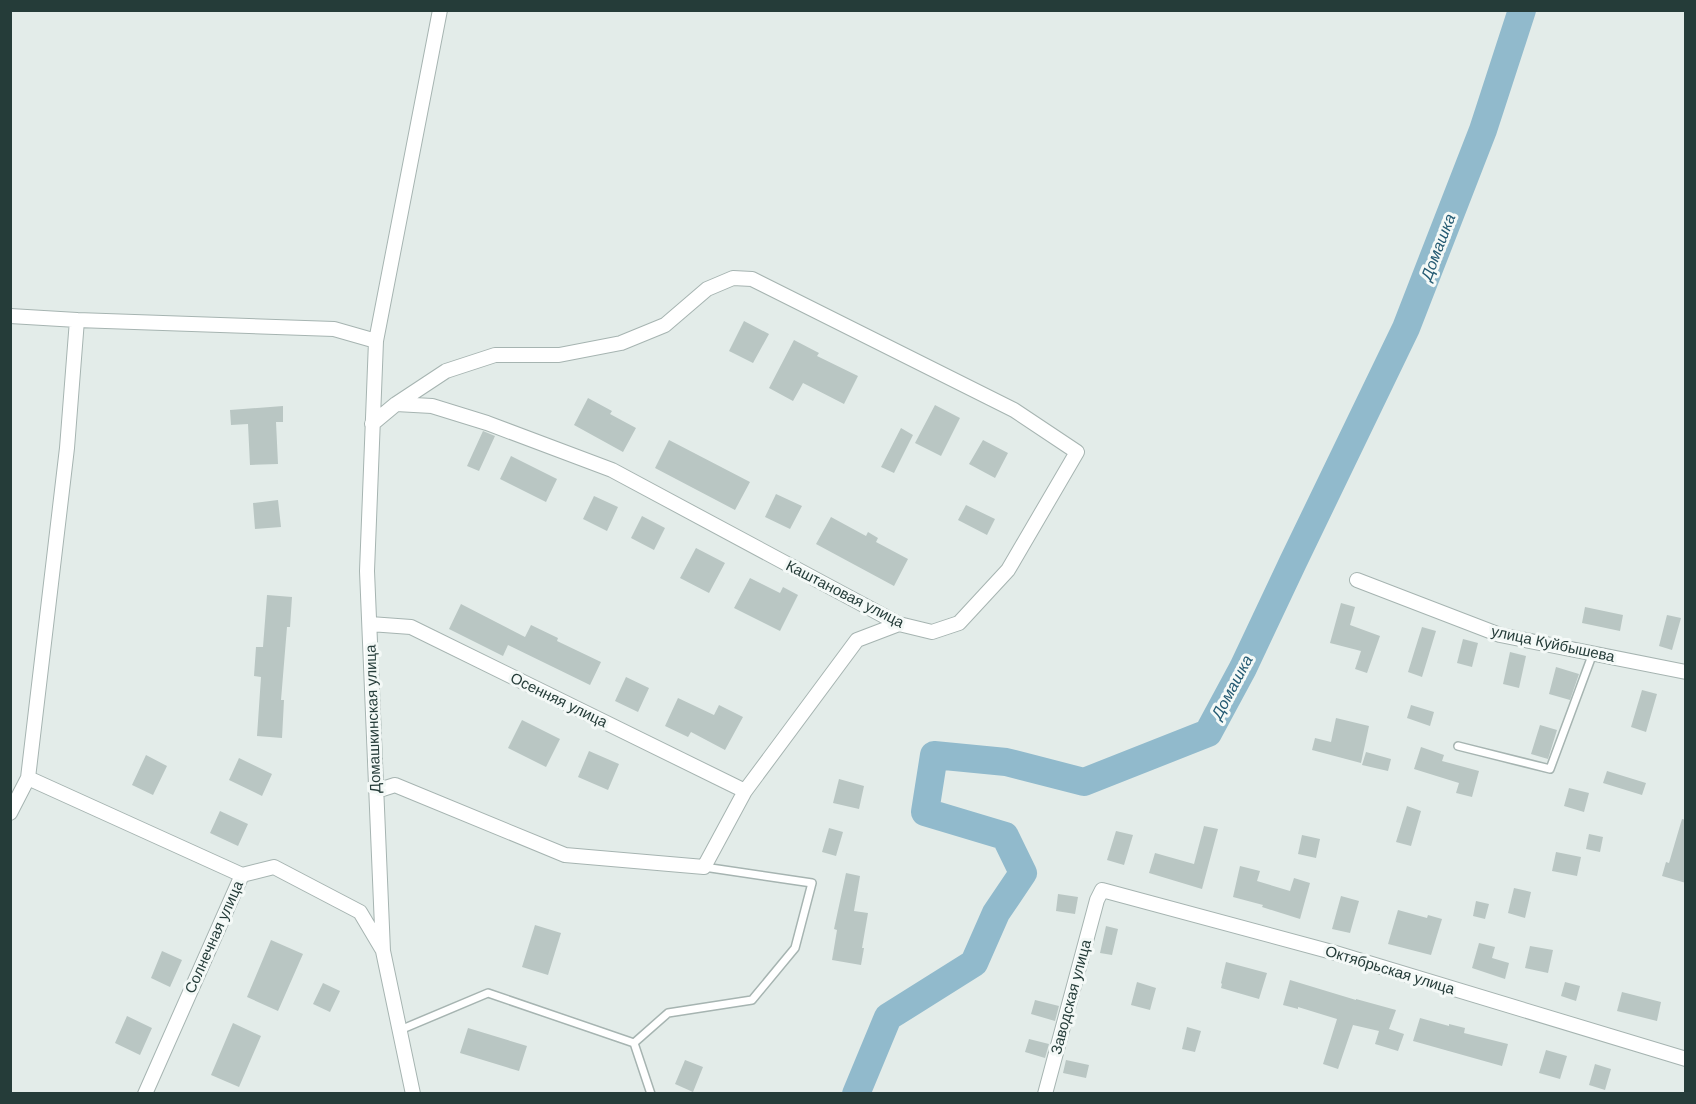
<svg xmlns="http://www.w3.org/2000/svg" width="1696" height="1104" font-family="'DM Sans',sans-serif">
  <rect width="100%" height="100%" fill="#e3ece9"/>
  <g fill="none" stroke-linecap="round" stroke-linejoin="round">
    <path stroke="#91bacc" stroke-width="28" d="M 856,1094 L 888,1017 L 974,963 L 996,913 L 1023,873 L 1005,836 L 925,812 L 934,755 L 1006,762 L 1084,782 L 1208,733 L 1243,668 L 1293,562 L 1406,328 L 1483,130 L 1522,10"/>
  </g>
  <path fill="#b9c6c3" d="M 744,321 L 769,334 L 753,363 L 729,351 Z
    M 794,340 L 819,353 L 817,356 L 858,376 L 844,404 L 803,383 L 793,401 L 769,388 Z
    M 588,398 L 612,411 L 610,414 L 636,428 L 623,452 L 574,425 Z
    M 935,405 L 960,418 L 941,456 L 915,443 Z
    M 283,406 L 283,422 L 276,422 L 278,464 L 250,465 L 248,424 L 231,425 L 230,410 Z
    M 901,428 L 913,435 L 894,473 L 881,467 Z
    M 483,431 L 495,436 L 479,471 L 467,466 Z
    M 669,440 L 750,482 L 735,510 L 655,468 Z
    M 983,440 L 1008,453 L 995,478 L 969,464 Z
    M 511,456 L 557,479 L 546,502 L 500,479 Z
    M 776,494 L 802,506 L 790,529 L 765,517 Z
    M 594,496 L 618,507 L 607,531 L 583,519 Z
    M 278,500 L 281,527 L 255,529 L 253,503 Z
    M 966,505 L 995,519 L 987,535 L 958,520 Z
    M 642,516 L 665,528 L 654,550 L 631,538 Z
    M 831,517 L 866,536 L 868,532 L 878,538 L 876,542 L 908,559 L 894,586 L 816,544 Z
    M 696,548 L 725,563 L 709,593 L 680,578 Z
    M 750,578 L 780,593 L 783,587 L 798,595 L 780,631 L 734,608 Z
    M 267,595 L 292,597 L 290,627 L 287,627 L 281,700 L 284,700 L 282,738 L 257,736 L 261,677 L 254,676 L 256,647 L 263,647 Z
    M 1341,603 L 1355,607 L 1350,625 L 1380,636 L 1367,673 L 1355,669 L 1361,651 L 1330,643 Z
    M 461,604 L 525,637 L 531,625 L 558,638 L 557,641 L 601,662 L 590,685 L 508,645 L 503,656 L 449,629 Z
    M 1585,607 L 1623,615 L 1620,631 L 1582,623 Z
    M 1667,615 L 1681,618 L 1672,650 L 1659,646 Z
    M 1422,627 L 1436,631 L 1422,677 L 1408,672 Z
    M 1463,639 L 1478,643 L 1472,667 L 1457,663 Z
    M 1510,652 L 1526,656 L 1519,688 L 1503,684 Z
    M 1556,667 L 1579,674 L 1570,700 L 1549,694 Z
    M 626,677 L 649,688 L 638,712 L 615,701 Z
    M 1642,690 L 1657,694 L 1646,732 L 1631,727 Z
    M 678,698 L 714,715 L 719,705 L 743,717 L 725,750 L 691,732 L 688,737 L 665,726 Z
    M 1411,705 L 1434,712 L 1430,726 L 1407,718 Z
    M 1336,718 L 1369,726 L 1361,763 L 1312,750 L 1315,738 L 1331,742 Z
    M 522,720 L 560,739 L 546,767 L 508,748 Z
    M 1540,725 L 1557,730 L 1548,759 L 1531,754 Z
    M 1421,747 L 1444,755 L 1442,761 L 1479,771 L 1472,797 L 1456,793 L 1459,783 L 1414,769 Z
    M 589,751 L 619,764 L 608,790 L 578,777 Z
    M 1366,752 L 1391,759 L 1388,771 L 1362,765 Z
    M 146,755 L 167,766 L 153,795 L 132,785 Z
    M 239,758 L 272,774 L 262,796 L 229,780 Z
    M 1607,771 L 1646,783 L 1642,795 L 1603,783 Z
    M 839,779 L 864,786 L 859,809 L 833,803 Z
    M 1569,788 L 1589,793 L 1584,812 L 1564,806 Z
    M 1407,806 L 1421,811 L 1411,846 L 1396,842 Z
    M 220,811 L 248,824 L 238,846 L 210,833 Z
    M 1682,819 L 1686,820 L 1686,883 L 1662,876 L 1666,862 L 1669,863 Z
    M 1204,826 L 1218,829 L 1202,889 L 1149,873 L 1155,853 L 1194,864 Z
    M 829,828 L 843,832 L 836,856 L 822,852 Z
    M 1116,831 L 1133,835 L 1124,865 L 1107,860 Z
    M 1589,834 L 1603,837 L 1600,852 L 1586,849 Z
    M 1302,835 L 1320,839 L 1316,858 L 1298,854 Z
    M 1556,852 L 1581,857 L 1577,876 L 1552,871 Z
    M 1240,866 L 1260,871 L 1257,881 L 1290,891 L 1294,878 L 1310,883 L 1300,919 L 1262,907 L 1263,905 L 1233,897 Z
    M 846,873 L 860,876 L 854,911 L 868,913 L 862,948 L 864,948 L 861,965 L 832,960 L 837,930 L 834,929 Z
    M 1514,888 L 1531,892 L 1525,918 L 1508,913 Z
    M 1058,894 L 1078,897 L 1075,914 L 1056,911 Z
    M 1341,896 L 1359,901 L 1350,933 L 1332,929 Z
    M 1476,901 L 1489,904 L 1485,919 L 1473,916 Z
    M 1398,910 L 1427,918 L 1428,915 L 1442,919 L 1431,955 L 1388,944 Z
    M 535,925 L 561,933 L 548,975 L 522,967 Z
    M 1106,926 L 1118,929 L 1112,955 L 1100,953 Z
    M 271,940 L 303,954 L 278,1011 L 247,997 Z
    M 1479,943 L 1495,947 L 1492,958 L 1509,963 L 1505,979 L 1472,968 Z
    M 1530,946 L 1553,950 L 1548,973 L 1525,968 Z
    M 162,951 L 182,960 L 170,987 L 151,978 Z
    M 1226,962 L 1267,973 L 1259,999 L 1221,988 L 1222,984 L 1221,983 Z
    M 1290,980 L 1356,1000 L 1356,999 L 1396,1010 L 1389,1029 L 1404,1034 L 1398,1051 L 1375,1044 L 1379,1031 L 1353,1025 L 1338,1069 L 1323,1064 L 1337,1019 L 1298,1007 L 1298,1009 L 1283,1005 Z
    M 1137,982 L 1156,988 L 1150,1010 L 1131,1005 Z
    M 1565,982 L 1580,986 L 1576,1001 L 1561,996 Z
    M 323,983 L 340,991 L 330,1012 L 313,1004 Z
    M 1622,992 L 1661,1002 L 1657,1021 L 1617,1011 Z
    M 1035,1000 L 1059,1006 L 1055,1021 L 1031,1014 Z
    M 127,1016 L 152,1028 L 140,1055 L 115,1043 Z
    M 1420,1018 L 1449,1026 L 1449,1024 L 1465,1028 L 1464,1033 L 1508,1044 L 1502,1066 L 1413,1041 Z
    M 233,1023 L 261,1036 L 239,1087 L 211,1075 Z
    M 1187,1027 L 1201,1031 L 1195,1052 L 1182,1049 Z
    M 468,1028 L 527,1046 L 519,1071 L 460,1053 Z
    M 1029,1039 L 1049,1044 L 1045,1058 L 1025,1052 Z
    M 1546,1050 L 1567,1056 L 1560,1079 L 1539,1073 Z
    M 685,1060 L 703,1067 L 693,1092 L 675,1084 Z
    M 1066,1060 L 1089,1065 L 1086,1078 L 1063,1073 Z
    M 1595,1064 L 1611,1069 L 1605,1090 L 1589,1085 Z"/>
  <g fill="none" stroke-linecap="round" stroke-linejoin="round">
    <g stroke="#a6b4b1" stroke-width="10">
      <path id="lane" d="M 1458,746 L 1550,769 L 1593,653
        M 400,1030 L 488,993 L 634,1043 L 651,1094
        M 634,1043 L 668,1013 L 752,1000 L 795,948 L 812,883 L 704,867"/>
    </g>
    <g stroke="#a6b4b1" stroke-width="16">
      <path id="street" d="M 10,316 L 77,320 L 334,329 L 376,341
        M 372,424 L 396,404 L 432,406 L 487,423 L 612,470 L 899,624 L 932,632 L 959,623 L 1008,570 L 1077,452 L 1014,410 L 752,279 L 733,278 L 707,289 L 665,325 L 621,343 L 559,355 L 495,355 L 446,371 L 396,404
        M 1357,580 L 1500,635 L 1686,672
        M 370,624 L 411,627 L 745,791
        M 28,778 L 242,875
        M 376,791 L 395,785 L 565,855 L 704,867 L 745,791 L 857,640 L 899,624
        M 10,813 L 28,778 L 67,448 L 77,320
        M 145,1094 L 242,875 L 274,867 L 360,912 L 382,949
        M 413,1094 L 383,951 L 367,571 L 376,341 L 440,10
        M 1045,1094 L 1097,900 L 1102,890 L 1332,952 L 1686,1059"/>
    </g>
    <use href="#lane" stroke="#fff" stroke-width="7"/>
    <use href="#street" stroke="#fff" stroke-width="14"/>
  </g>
  <g text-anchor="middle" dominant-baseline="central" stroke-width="6" stroke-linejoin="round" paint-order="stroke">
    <g font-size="15" fill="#253c39" stroke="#f4f9f7">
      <text transform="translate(845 594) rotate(27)">Каштановая улица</text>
      <text transform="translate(1553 644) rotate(12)">улица Куйбышева</text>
      <text transform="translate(559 700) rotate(26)">Осенняя улица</text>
      <text transform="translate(373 719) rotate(-92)">Домашкинская улица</text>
      <text transform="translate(214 937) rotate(-66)">Солнечная улица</text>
      <text transform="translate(1390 970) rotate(17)">Октябрьская улица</text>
      <text transform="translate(1071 997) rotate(-75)">Заводская улица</text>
    </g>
    <g font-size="16" font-style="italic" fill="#245a72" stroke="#f4f9f7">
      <text transform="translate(1438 247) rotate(-69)">Домашка</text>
      <text transform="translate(1232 687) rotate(-62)">Домашка</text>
    </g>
  </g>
  <rect width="1696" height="1104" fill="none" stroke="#253c39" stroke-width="24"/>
</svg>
